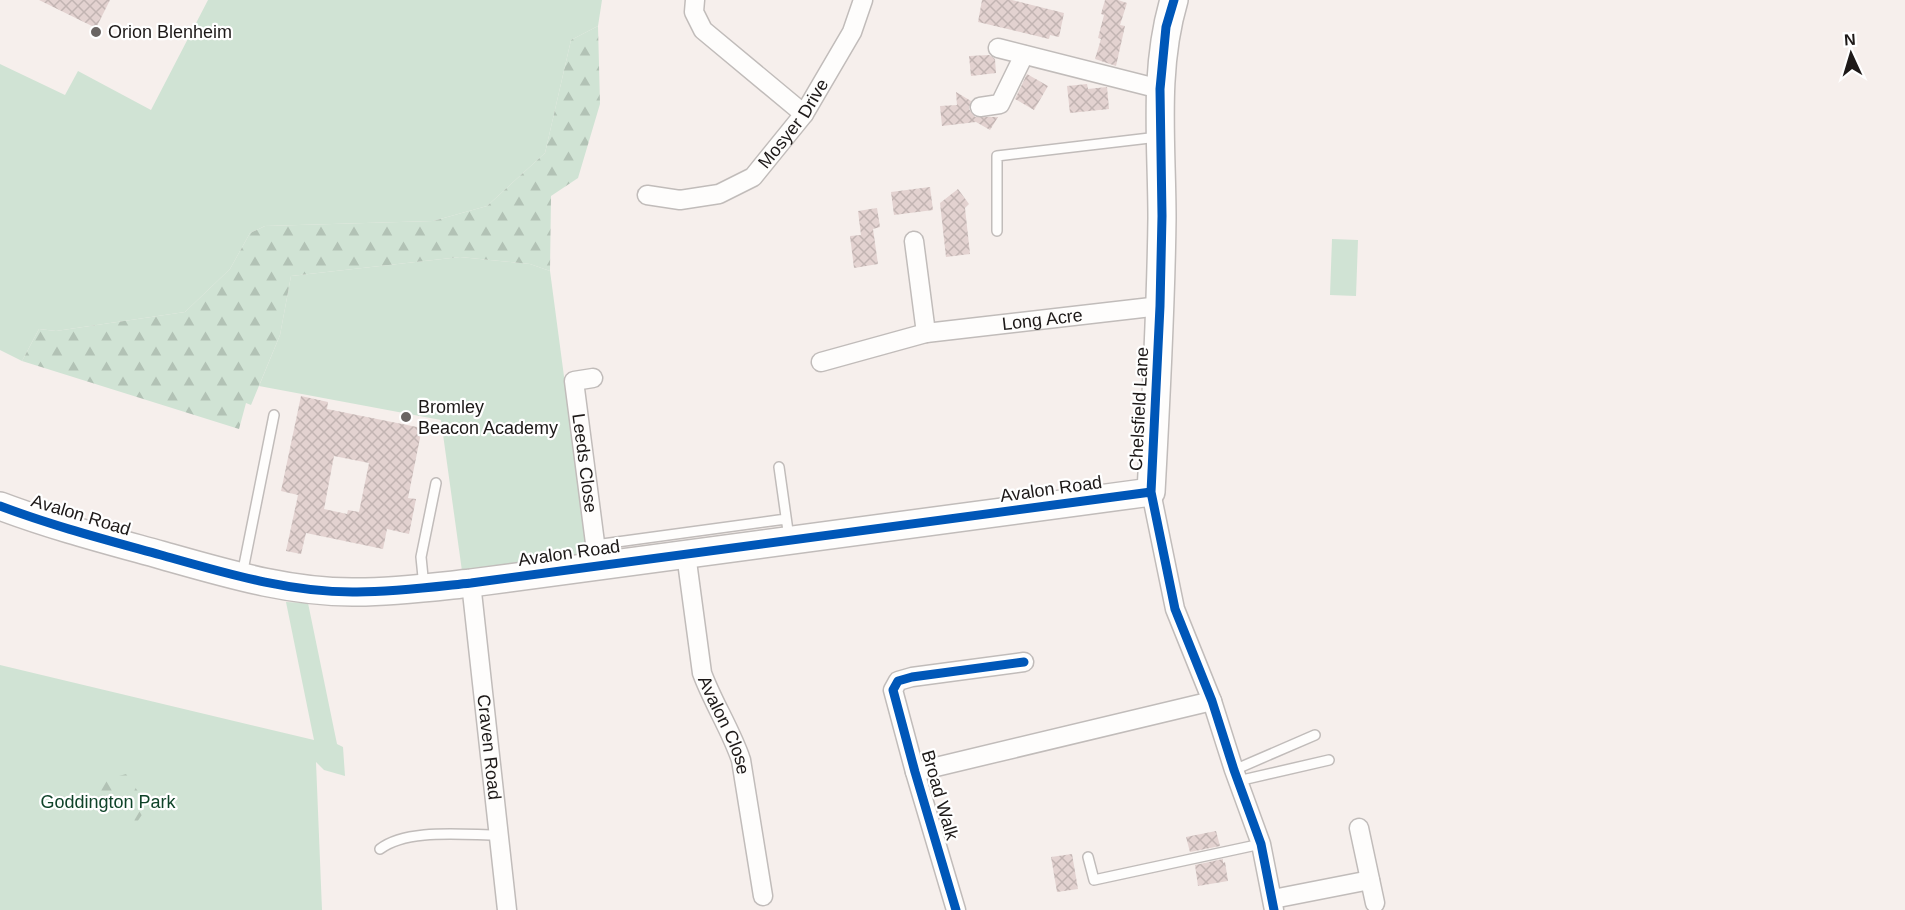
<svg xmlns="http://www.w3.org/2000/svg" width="1905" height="910" font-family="Helvetica,sans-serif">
  <defs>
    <pattern id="forest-firs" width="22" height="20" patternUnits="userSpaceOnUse" patternTransform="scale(1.5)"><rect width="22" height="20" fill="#d0e3d4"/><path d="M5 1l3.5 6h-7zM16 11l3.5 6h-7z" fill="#b2c2b5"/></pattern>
    <pattern id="building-cross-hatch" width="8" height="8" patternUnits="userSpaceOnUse" patternTransform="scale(1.5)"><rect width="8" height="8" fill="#e3d2d0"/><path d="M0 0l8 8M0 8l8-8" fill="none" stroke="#c2b4b2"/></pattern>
  </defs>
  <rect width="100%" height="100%" fill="#f6efec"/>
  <path fill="#d0e3d4" d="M 208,0 L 602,0 L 598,26 L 571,40 L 545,153 L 487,206 L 433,221 L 265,226 L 250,233 L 230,269 L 185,312 L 56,331 L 39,329 L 22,361 L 0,350 L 0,64 L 65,95 L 78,71 L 151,110 Z
    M 1332,239 L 1358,240 L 1356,296 L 1330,295 Z
    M 460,257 L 530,264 L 550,271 L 588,557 L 462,571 L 441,420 L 259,386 L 280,335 L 291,276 Z
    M 286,602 L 308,603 L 337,744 L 343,747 L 345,776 L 324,770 L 316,762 L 322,910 L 0,910 L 0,665 L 314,740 Z"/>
  <path fill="url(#forest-firs)" d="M 598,26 L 600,104 L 578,178 L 551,196 L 550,271 L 530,264 L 460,257 L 291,276 L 280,335 L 251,405 L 246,403 L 239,429 L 22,361 L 39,329 L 56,331 L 185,312 L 230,269 L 250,233 L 265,226 L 433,221 L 487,206 L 545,153 L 571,40 Z
    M 126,774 L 148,806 L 137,822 L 111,810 L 97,797 L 105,780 Z"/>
  <path fill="url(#building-cross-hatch)" fill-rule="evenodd" d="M 39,0 L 110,0 L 96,28 Z
    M 982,0 L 1012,0 L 1064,13 L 1059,37 L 1050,35 L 1049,39 L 978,22 Z
    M 1105,0 L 1118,0 L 1127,3 L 1120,25 L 1125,26 L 1116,66 L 1095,59 L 1101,39 L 1098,38 L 1104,15 L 1101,14 Z
    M 989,55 L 995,59 L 996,73 L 971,76 L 969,56 Z
    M 1027,74 L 1048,86 L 1034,110 L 1015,99 Z
    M 1087,84 L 1088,89 L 1107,87 L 1109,109 L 1070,113 L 1067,86 Z
    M 956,92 L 971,101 L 969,109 L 975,117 L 998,117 L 990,130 L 976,122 L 942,126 L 940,106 L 957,105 Z
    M 930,187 L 933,210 L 894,215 L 891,192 Z
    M 958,189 L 969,204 L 965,208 L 970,254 L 946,257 L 940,203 Z
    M 877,208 L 880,227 L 873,229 L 878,264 L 854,268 L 850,236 L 861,235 L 858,211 Z
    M 301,396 L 328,402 L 327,409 L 422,428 L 408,498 L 416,499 L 409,534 L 387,529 L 383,549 L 306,533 L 301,554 L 286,551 L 298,495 L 281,491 ZM 334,456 L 369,463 L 359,512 L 348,510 L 347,514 L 324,509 Z
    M 1216,831 L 1220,846 L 1190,852 L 1186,837 Z
    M 1072,854 L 1078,889 L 1057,892 L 1051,857 Z
    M 1223,859 L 1223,863 L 1225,862 L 1228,881 L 1198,886 L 1195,865 Z"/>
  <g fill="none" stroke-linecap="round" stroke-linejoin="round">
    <g stroke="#c1bcba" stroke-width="12">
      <path id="lane" d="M 997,231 L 997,156 L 1158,137
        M 779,467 L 789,538
        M 595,545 L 786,519
        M 242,575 L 274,415
        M 424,587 L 421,557 L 436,483
        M 1234,770 L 1315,735
        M 1238,781 L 1329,760
        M 380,849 C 407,828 464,835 499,835
        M 1088,857 L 1094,880 L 1261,844"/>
    </g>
    <g stroke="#c1bcba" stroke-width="21">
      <g id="street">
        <path d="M 695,0 L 694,12 L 703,30 L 804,114"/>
        <path d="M 998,48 L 1160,89"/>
        <path d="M 980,107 L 1000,104 L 1024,55"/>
        <path id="s1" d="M 647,195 L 680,200 L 719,194 L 753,177 L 804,114 L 852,32 L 863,0"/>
        <path d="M 914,241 L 926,333"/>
        <path id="s2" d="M 821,362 L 926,333 L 1160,306"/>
        <path id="s3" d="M 593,378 L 574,381 L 598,566"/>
        <path d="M 1151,492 L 1175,609 L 1212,701 L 1234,770 L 1261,844 L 1274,910"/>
        <path id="s4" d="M 686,554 L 702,673 C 713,703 731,730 741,760 L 763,896"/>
        <path id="s5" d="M 471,583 L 507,910"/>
        <path d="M 915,772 L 1212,701"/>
        <path d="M 1359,828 L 1375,903"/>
        <path d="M 1273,899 L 1370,880"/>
        <path d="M 956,910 L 915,772 L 893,690 L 898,681 L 912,677 L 1024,662"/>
      </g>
    </g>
    <g stroke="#c1bcba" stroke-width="30">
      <path id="secondary" d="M 0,506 C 53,526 107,540 161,555 C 225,573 290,593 357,592 C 395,592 433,587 471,583 L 1151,492 C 1156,401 1161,309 1162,218 C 1162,145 1153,71 1174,0"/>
    </g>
    <use href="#lane" stroke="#fefdfc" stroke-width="9"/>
    <use href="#street" stroke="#fefdfc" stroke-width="18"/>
    <use href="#secondary" stroke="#fefdfc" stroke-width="27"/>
    <g stroke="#fff" stroke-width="13">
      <path id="cycleway" d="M 1174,0 L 1166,27 L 1160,89 L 1162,216 L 1160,306 L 1151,492 L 1175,609 L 1212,701 L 1234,770 L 1261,844 L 1274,910
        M 0,506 C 53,526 107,540 161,555 C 225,573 290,593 357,592 C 395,592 433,587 471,583 L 1151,492
        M 956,910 L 915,772 L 893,690 L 898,681 L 912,677 L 1024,662"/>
    </g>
    <use href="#cycleway" stroke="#0057b8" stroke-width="9"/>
  </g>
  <g fill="#696462" stroke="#fff" stroke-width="2">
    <circle cx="96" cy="32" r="6"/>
    <circle cx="406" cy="417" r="6"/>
  </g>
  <g text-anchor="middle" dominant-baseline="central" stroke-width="4.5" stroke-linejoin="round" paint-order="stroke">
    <g font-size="18" fill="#1d1918" stroke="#fff" text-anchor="start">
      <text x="108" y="32">Orion Blenheim</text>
      <text x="418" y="407">Bromley<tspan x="418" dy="21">Beacon Academy</tspan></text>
    </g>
    <g font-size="18" fill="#1d1918" stroke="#fff">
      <text stroke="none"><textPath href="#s1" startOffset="178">Mosyer Drive</textPath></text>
      <text stroke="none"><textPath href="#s2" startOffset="226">Long Acre</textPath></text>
      <text transform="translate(1139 409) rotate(-87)">Chelsfield Lane</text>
      <text stroke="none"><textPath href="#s3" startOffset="102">Leeds Close</textPath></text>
      <text transform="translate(1051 489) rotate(-8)">Avalon Road</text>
      <text transform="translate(81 515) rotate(17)">Avalon Road</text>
      <text transform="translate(569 553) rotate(-8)">Avalon Road</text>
      <text stroke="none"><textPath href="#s4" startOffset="177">Avalon Close</textPath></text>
      <text stroke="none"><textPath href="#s5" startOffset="165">Craven Road</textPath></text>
      <text transform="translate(940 795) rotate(74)">Broad Walk</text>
    </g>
    <g font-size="18" fill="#0f4329" stroke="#fff">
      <text x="108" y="802">Goddington Park</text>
    </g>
  </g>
  <g transform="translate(1851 54) rotate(356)" stroke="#ffffff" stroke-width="4.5" paint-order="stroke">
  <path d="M0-4.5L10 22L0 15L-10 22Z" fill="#1d1918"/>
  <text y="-9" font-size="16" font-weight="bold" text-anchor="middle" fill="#1d1918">N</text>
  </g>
</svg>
